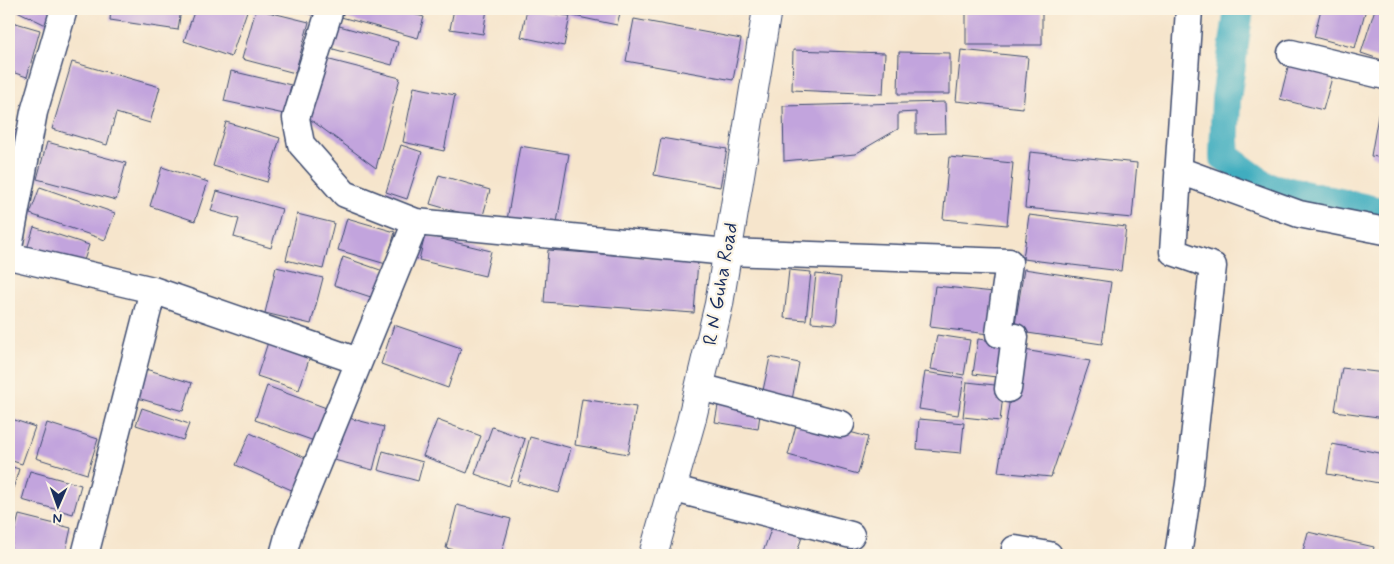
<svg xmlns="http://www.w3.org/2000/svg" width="1394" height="564" font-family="Mynerve,sans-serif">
  <rect width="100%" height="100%" fill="#fcf5e5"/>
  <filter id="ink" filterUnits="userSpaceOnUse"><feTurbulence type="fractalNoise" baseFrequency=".02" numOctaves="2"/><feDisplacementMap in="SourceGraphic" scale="10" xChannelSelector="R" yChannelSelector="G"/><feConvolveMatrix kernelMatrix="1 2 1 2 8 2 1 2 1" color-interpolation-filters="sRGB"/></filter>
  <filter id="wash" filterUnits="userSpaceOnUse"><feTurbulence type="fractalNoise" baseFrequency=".0096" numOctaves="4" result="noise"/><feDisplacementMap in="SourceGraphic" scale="20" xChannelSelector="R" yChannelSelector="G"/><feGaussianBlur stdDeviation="1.12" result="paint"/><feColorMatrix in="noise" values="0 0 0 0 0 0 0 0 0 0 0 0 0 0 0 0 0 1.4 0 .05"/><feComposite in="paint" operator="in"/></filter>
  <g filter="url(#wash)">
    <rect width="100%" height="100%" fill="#f6e5cc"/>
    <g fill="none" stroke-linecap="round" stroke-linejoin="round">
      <path stroke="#40adbf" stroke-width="30" d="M 1239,9 L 1226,99 L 1224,156 L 1266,187 L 1385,213"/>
    </g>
    <g id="blocks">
      <path fill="#c2a4dd" d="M 13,9 L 53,9 L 48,26 Z
        M 111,9 L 181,9 L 178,30 L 110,20 Z
        M 195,9 L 239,9 L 247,11 L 231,57 L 184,41 Z
        M 256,9 L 309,22 L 295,73 L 242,59 Z
        M 297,9 L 318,9 L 315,16 Z
        M 343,9 L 395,9 L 424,17 L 418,38 L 341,17 Z
        M 454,9 L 487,9 L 483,34 L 450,29 Z
        M 527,9 L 570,16 L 564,46 L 521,37 Z
        M 560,9 L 621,9 L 617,25 L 559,13 Z
        M 966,9 L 1042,9 L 1042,45 L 966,45 Z
        M 1321,9 L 1366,9 L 1355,48 L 1314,37 Z
        M 1375,9 L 1385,9 L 1385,61 L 1361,53 Z
        M 634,19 L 741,39 L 733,80 L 626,61 Z
        M 9,21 L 40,30 L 27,77 L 9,71 Z
        M 332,24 L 398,42 L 392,65 L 326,47 Z
        M 793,50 L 885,53 L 883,94 L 792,90 Z
        M 961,50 L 1028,57 L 1023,108 L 956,101 Z
        M 899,52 L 950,53 L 950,94 L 898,94 Z
        M 322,58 L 400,78 L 376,168 L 307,117 Z
        M 72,62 L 160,87 L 150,123 L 116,113 L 107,145 L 52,129 Z
        M 1289,63 L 1333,74 L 1323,110 L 1280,99 Z
        M 231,71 L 291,85 L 284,114 L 224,101 Z
        M 414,87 L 455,95 L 444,151 L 403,142 Z
        M 1382,93 L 1385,94 L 1385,158 L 1371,156 Z
        M 945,102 L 946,133 L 916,134 L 916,112 L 898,113 L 898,129 L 855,154 L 784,161 L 783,106 Z
        M 226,122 L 280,138 L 267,182 L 213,166 Z
        M 9,128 L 26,134 L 14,171 L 9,169 Z
        M 661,138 L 727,149 L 720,187 L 654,175 Z
        M 47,142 L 126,163 L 116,200 L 37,179 Z
        M 401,145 L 422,152 L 407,199 L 386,192 Z
        M 520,146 L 569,154 L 556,228 L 507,220 Z
        M 1030,152 L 1137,163 L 1132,218 L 1025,208 Z
        M 949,157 L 1013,163 L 1007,225 L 943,219 Z
        M 162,167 L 208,182 L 195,221 L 150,206 Z
        M 439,175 L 490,190 L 482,219 L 430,204 Z
        M 40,187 L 115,213 L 105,240 L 30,214 Z
        M 217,191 L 282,209 L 271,248 L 234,237 L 239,219 L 211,211 Z
        M 297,214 L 334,223 L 323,269 L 286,260 Z
        M 1029,215 L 1126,227 L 1121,271 L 1023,259 Z
        M 347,218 L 395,232 L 386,264 L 338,250 Z
        M 34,227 L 89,245 L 81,270 L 26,252 Z
        M 425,235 L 491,251 L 485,276 L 419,260 Z
        M 548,250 L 698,261 L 694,313 L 544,302 Z
        M 343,257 L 386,272 L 377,299 L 334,285 Z
        M 276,267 L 323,278 L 311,324 L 265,313 Z
        M 1024,269 L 1111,282 L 1102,344 L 1014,331 Z
        M 789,270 L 811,272 L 806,320 L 784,318 Z
        M 816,274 L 841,277 L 836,324 L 811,322 Z
        M 935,286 L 994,292 L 989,334 L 930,327 Z
        M 394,325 L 461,348 L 448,388 L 381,364 Z
        M 937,335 L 970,340 L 964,375 L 931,369 Z
        M 270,336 L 312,350 L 299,390 L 257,376 Z
        M 978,339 L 1009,343 L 1004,378 L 973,374 Z
        M 1018,349 L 1090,361 L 1051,477 L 998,472 Z
        M 770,357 L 799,363 L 791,405 L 761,400 Z
        M 142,368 L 192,383 L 183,411 L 134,397 Z
        M 1342,368 L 1385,373 L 1385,418 L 1335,411 Z
        M 925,372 L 964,378 L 958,415 L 919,409 Z
        M 967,382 L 1004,386 L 1000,421 L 963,417 Z
        M 267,386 L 329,409 L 317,442 L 255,420 Z
        M 582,399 L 636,407 L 628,454 L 575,445 Z
        M 719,400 L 761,407 L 758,429 L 715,422 Z
        M 142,408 L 189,424 L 183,440 L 136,425 Z
        M 341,416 L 384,427 L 373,470 L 330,459 Z
        M 9,418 L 35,427 L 22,464 L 9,460 Z
        M 798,418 L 868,437 L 858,474 L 788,455 Z
        M 919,419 L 964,423 L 961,453 L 917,449 Z
        M 437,420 L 481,436 L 467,473 L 423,456 Z
        M 47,423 L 98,439 L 87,474 L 36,458 Z
        M 492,427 L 525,439 L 509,486 L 475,474 Z
        M 250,433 L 310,460 L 296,492 L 236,465 Z
        M 530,437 L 571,448 L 559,493 L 518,482 Z
        M 1332,444 L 1385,454 L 1385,484 L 1327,474 Z
        M 383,451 L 423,462 L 418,481 L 378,470 Z
        M 9,466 L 19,469 L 9,502 Z
        M 30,471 L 81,485 L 73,514 L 22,500 Z
        M 457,505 L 511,519 L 501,555 L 475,555 L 446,548 Z
        M 19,515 L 71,528 L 65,555 L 9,554 Z
        M 774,521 L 804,531 L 796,555 L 762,555 Z
        M 1308,532 L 1374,547 L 1372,555 L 1302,555 Z"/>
    </g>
  </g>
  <g filter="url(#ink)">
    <use href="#blocks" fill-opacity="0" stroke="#3c4a6e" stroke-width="1"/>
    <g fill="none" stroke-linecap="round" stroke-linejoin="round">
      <g stroke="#3c4a6e" stroke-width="29">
        <path id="street" d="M 330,9 L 296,118 L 301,144 L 345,194 L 416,222 L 727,252 L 1009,262 L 999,334 L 1015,337 L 1008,389
          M 1291,53 L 1385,76
          M 1178,170 L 1299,214 L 1385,231
          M 9,247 L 34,112 L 64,9
          M 9,256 L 153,290 L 358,361
          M 700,387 L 841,424
          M 671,488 L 851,535
          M 1015,549 L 1049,555
          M 85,555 L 153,290
          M 283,555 L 289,533 L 416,222
          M 1178,555 L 1189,483 L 1213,266 L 1173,252 L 1189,9"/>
      </g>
      <g stroke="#3c4a6e" stroke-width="30">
        <path id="secondary" d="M 653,555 L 691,422 L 719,304 L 767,9"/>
      </g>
      <use href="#street" stroke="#fff" stroke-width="26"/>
      <use href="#secondary" stroke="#fff" stroke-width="28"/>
    </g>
  </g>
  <g text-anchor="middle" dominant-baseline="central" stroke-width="4.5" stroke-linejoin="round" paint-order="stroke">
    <g font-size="20" fill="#1b2f5e" stroke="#fcf5e5">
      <text transform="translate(721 284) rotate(-80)">R N Guha Road</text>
    </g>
  </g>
  <rect width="1394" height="564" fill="none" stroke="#fcf5e5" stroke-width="30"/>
  <g transform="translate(58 506) rotate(182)" stroke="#fcf5e5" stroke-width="4" paint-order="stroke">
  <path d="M0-4L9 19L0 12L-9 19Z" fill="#1b2f5e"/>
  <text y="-8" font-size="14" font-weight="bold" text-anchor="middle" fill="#1b2f5e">N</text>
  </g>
</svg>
